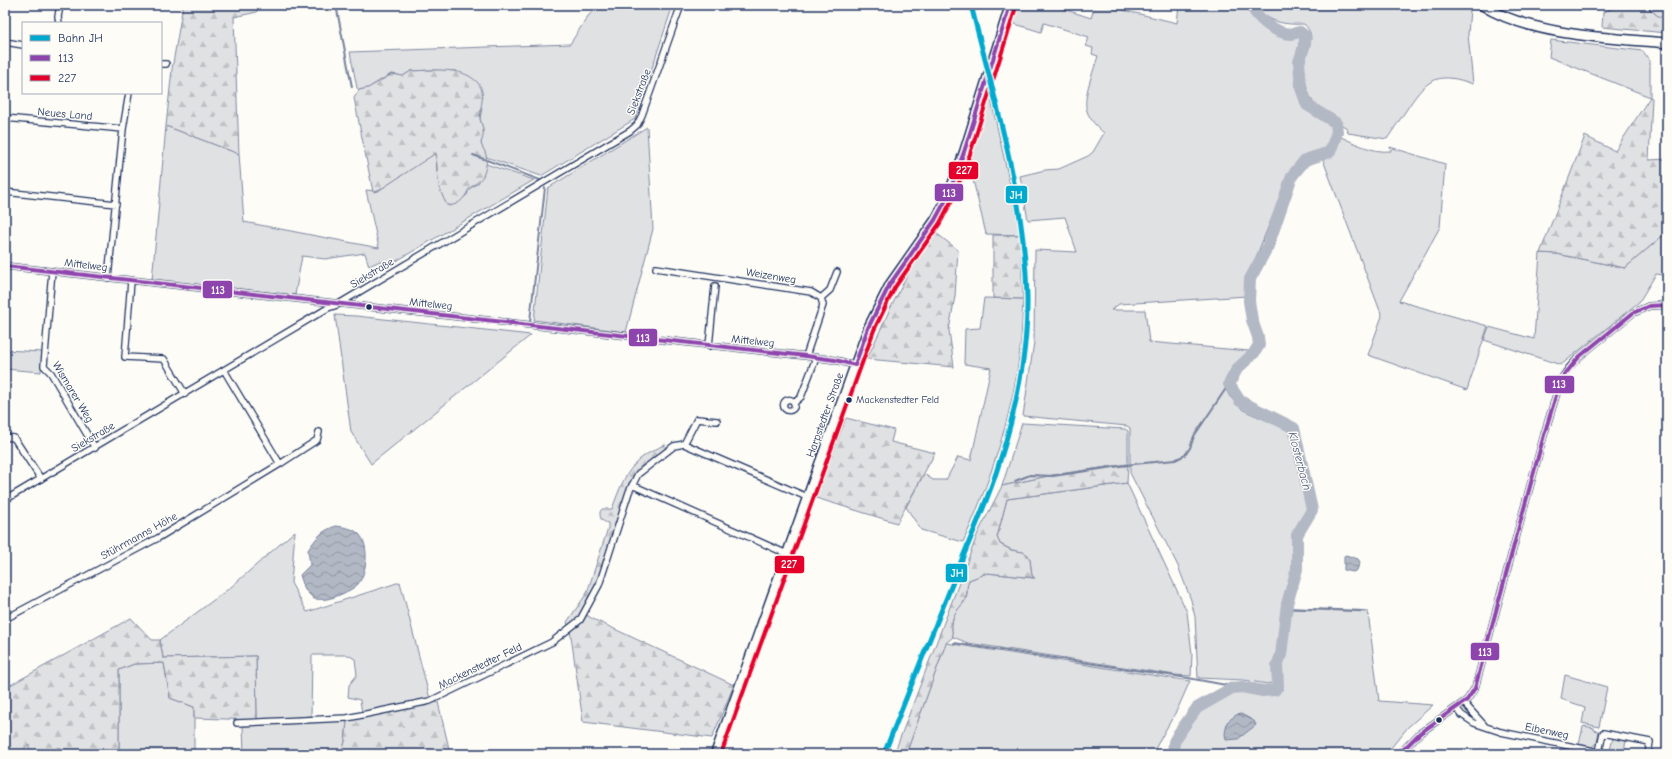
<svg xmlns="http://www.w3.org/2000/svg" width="1672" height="759" font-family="'Comic Neue',sans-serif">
  <defs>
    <pattern id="forest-firs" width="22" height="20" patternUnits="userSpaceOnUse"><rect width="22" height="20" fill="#e0e1e3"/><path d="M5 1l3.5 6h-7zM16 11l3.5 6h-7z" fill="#c0c1c5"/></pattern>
    <pattern id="water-waves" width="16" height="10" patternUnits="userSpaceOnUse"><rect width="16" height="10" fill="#b3b8c5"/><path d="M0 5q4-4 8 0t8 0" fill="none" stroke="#9196a3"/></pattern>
  </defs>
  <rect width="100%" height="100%" fill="#fdfcf7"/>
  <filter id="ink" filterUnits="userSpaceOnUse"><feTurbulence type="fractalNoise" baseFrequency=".025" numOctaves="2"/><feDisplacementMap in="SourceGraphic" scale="8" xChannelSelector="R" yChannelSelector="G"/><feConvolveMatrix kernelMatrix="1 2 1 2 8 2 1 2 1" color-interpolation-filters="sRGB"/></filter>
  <g filter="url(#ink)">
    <path fill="#e0e1e3" stroke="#7e88a0" d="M 600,5 L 673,5 L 635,119 L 541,176 L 486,157 L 485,153 L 481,144 L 483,131 L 480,118 L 482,108 L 456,71 L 432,70 L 411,71 L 403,76 L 391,74 L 368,88 L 359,90 L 357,88 L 350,52 L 570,44 L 588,16 Z
      M 1018,5 L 1051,5 L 1091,18 L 1095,5 L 1102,5 L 1177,23 L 1179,5 L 1247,5 C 1250,14 1271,31 1280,35 C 1285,37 1291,36 1296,34 L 1300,38 L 1296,59 L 1300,85 L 1305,104 L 1331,121 L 1334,129 L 1328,150 L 1303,158 L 1290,173 L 1248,277 L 1247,296 L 1119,304 L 1111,310 L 1145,310 L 1149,342 L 1249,351 L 1234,366 L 1225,388 L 1230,397 L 1243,410 L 1290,431 L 1310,509 L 1295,534 L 1293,570 L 1284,602 L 1275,682 L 1267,684 L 1244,680 L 1198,678 L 1195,617 L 1191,600 L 1178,566 L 1130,473 L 1130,428 L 1127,426 L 1023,416 L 1034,342 L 1035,250 L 1077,252 L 1065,217 L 1028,220 L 1020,176 L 1045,170 L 1059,169 L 1088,156 L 1093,152 L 1104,133 C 1097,127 1090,120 1087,111 C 1082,98 1094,70 1098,56 L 1092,54 L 1093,48 L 1086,46 L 1089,37 L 1044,23 L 1041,32 L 1012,23 Z
      M 1257,5 L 1453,5 L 1458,8 L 1464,5 L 1470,9 L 1468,34 L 1473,84 C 1440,72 1428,77 1409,106 C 1402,117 1394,128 1387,139 L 1348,133 L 1347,128 C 1337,122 1322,115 1315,105 C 1308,96 1303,77 1304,66 C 1305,50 1319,38 1304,24 C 1286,25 1266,23 1257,5 Z
      M 1645,5 L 1667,5 L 1667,16 L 1659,17 Z
      M 1551,40 L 1643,51 L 1650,61 L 1650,97 L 1549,57 Z
      M 990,95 L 1012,194 L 1020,235 L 986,234 L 969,163 Z
      M 166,126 L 239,154 L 244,222 L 379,248 L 366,190 L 378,191 L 436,152 C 436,171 438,188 447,205 L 450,206 L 467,195 L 469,189 L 478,183 L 483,175 L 486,164 L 534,180 L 388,266 L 380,261 L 369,266 L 365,253 L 325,259 L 302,256 L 295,295 L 152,280 Z
      M 647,127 L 653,229 L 626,332 L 534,320 L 548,188 Z
      M 1341,137 C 1357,144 1373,153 1391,151 L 1390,147 L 1445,164 L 1440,227 L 1399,301 L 1488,326 L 1467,390 L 1368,355 L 1382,316 L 1323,160 C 1334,156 1337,148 1341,137 Z
      M 1667,232 L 1667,270 L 1662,275 L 1656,274 L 1639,302 L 1561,365 L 1484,340 L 1489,327 L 1534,339 L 1540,253 L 1557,254 L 1625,268 Z
      M 984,298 L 1023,299 C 1022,318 1022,338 1019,357 C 1012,417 988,487 963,542 L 921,530 L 906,507 L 924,474 L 933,480 L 946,480 L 958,457 L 971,460 L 991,368 L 964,364 L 965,329 L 980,328 Z
      M 335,315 L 356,316 L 531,335 L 371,464 L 351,432 Z
      M 5,350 L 42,352 L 41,372 L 5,369 Z
      M 1022,423 L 1125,429 L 1128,431 L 1128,464 L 1053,475 L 1002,486 Z
      M 1127,483 L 1187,612 L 1192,654 L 1191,676 L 1175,675 L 968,643 L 953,637 C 951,629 951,619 956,612 C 959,607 963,605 966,599 C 968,593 966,586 969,580 L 987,573 L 1034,578 L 1032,576 L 1030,560 L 1023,552 L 1012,550 L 1000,544 L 997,537 L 1007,499 Z
      M 295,531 L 291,583 L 307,612 L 400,582 L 430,699 L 362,713 L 360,700 L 348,697 L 349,685 L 357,675 L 355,659 L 348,655 L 312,655 L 311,716 L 257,720 L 256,656 L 163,658 L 160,640 L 231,587 Z
      M 1292,609 L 1368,612 L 1379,701 L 1433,705 L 1408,727 L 1386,754 L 1176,754 C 1174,740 1189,719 1200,709 C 1209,701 1230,692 1241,690 C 1258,688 1266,699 1283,689 C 1279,668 1286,630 1292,609 Z
      M 946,643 L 1190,681 L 1178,708 L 1152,754 L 906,754 Z
      M 164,663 L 170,698 L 194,707 L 194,754 L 119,754 L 119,670 L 134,664 Z
      M 1565,675 L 1607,687 L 1599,727 L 1582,723 L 1585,707 L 1561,699 Z
      M 347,721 L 345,742 L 341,754 L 244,754 L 243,726 Z
      M 1584,726 L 1594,728 L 1594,730 L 1599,731 L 1597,742 L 1592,747 L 1579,744 L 1583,727 Z
      M 1613,738 L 1626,739 L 1624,754 L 1609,754 Z"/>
    <path fill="url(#forest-firs)" stroke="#7e88a0" d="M 183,5 L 256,5 L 257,12 L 234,17 L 239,154 L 166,126 L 172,69 Z
      M 1621,5 L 1645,5 L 1659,17 L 1667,16 L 1667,33 L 1602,27 L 1603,12 Z
      M 432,70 C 448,70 466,70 478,83 C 487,94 479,108 480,119 C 481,123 483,127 483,131 C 484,136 482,139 481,143 C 481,146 484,149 485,152 C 488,159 486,169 483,176 C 479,183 471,185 468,191 C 464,199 457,207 447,205 C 436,186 438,173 436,153 L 378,191 L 373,192 L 354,98 L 359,90 L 368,88 L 392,74 L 403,76 L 411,71 Z
      M 1650,97 L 1652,98 L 1649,160 L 1667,159 L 1667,232 L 1625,268 L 1557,254 L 1540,253 L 1585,136 L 1615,151 Z
      M 936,233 L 958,250 L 955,296 L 949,330 L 954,367 L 867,359 L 890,309 L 911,268 Z
      M 993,235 L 1020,235 L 1023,299 L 993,298 Z
      M 846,418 L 894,430 L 891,442 L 935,453 L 897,523 L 816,498 Z
      M 665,444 L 665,450 L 637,472 L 598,584 L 583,612 L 591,618 L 734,685 L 712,738 L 583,722 L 571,636 L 567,622 L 587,593 L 608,528 L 608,523 C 601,521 600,519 600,512 L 602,509 L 612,509 C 619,490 625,472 640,459 C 647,453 657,449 665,444 Z
      M 1128,464 L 1127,483 L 1007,499 L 997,537 L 1000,544 L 1011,550 L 1023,552 L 1028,555 L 1030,560 L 1032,576 L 1035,578 L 987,573 L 969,580 C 966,586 968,593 965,599 C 963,605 959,607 956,612 C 951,619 951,629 953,637 L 946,643 L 906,754 L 894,754 L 978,533 L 1002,486 L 1053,475 Z
      M 131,618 L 152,640 L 160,640 L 163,658 L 256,656 L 257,720 L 194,718 L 194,707 L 170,698 L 164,663 L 134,664 L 119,670 L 119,754 L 63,754 L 59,747 L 51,752 L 51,754 L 29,754 L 29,745 L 18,754 L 5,754 L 5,688 Z
      M 438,702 L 448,744 L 449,754 L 341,754 L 345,742 L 347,721 L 350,719 Z"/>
    <path fill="url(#water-waves)" stroke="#76819c" d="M 336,526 C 344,527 353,528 359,534 C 370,545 367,573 358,584 C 353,590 334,598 327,599 C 323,600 318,599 314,599 L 305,590 L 300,575 L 310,565 L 308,550 C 317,537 321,531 336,526 Z
      M 1346,555 L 1358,559 L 1360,562 L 1357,570 L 1353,572 L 1344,570 L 1344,556 Z
      M 1241,714 L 1254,721 L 1256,725 L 1238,739 L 1226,740 L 1225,734 L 1227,722 L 1236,715 Z"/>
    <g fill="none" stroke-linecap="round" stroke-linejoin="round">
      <path stroke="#76819c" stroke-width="2" d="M 336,5 L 352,87
        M 473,155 L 540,180
        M 530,321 L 545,188
        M 1015,481 L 1030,475 L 1053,476 L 1134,464 L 1175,460 L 1185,455 L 1190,448 L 1194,436 L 1229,384
        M 1286,608 L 1364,611
        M 954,643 L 1188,678 L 1226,685 L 1232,688"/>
      <path stroke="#b3b8c5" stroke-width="12" d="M 1173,754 L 1174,742 L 1179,733 L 1197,708 L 1232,688 L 1242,687 L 1263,691 L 1275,690 L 1278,685 L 1277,666 L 1281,655 L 1287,604 L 1297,569 L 1297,535 L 1312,510 L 1294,428 L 1240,401 L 1229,384 L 1237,369 L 1254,353 L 1259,345 L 1258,337 L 1252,320 L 1249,301 L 1250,279 L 1268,246 L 1292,176 L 1305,160 L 1330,152 L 1337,132 L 1336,123 L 1307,105 L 1301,88 L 1299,62 L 1305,44 L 1305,36 L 1300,32 C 1298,32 1294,34 1291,34 C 1275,33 1257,19 1251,5"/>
      <g stroke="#1b2f5e" stroke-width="8">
        <path id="street" d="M 129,5 L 134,5
          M 59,23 L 58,17 L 60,5
          M 5,42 L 23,45
          M 161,64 L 166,64
          M 5,118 L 123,129
          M 5,192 L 116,204
          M 5,266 L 806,356 L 835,360 L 855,365
          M 656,268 L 811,292 L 821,298 L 823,305 L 806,356
          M 52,271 L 44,366 L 51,373 L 95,448
          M 108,278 L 123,129 L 129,93
          M 131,281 L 125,357 L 164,359 L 185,394
          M 821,298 L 830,290 L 837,272
          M 709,346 L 715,286
          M783.5 405a5.5 5.5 0 1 1 11 0a5.5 5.5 0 1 1-11 0Z
          M 794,403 L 801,397 L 816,358
          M 5,437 L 14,438 L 41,479
          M 684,444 L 697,419 L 717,421
          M 280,464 L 317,440 L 319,432
          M 632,485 L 787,554
          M 5,500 L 328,308 L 337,305 L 630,131 L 637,125 L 642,115 L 681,5
          M 5,619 L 158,538 L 280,464 L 224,370
          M 1464,703 L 1484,725
          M 1456,708 L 1462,715 L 1474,723 L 1501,732 L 1599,752 L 1603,733 L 1650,742 L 1648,754
          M 237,723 L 347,718 L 430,701 L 552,642 L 580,620 L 599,585 L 629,492 L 638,474 L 674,446 L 684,444 L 807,497
          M 1399,754 L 1420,733 L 1467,700 L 1475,688 L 1544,435 L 1561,379 L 1569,368 L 1579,357 L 1633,313 L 1649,306 L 1667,305"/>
      </g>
      <g stroke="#1b2f5e" stroke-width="11">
        <path id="secondary" d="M 715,754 L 868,328 L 890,284 L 935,220 L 948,196 L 964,152 L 1010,5"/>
      </g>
      <g stroke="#1b2f5e" stroke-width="12">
        <path id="primary" d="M 1482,5 C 1531,36 1610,38 1667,43"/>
      </g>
      <use href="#street" stroke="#fdfcf7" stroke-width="5.5"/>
      <use href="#secondary" stroke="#fdfcf7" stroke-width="8"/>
      <use href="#primary" stroke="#fdfcf7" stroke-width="9"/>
      <g stroke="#fdfcf7" stroke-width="7">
        <path id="bus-1" d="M 5,266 L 806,356 L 835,360 L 855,365
          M 855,365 L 868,328 L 890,284 L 935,220 L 948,196 L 964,152 L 1010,5
          M 1399,754 L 1420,733 L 1467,700 L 1475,688 L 1544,435 L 1561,379 L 1579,357 L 1633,313 L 1649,306 L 1667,305"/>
      </g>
      <g stroke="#fdfcf7" stroke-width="7">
        <path id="bus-2" d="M 721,754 L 874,330 L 895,287 L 940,223 L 953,198 L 970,154 L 1016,7"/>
      </g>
      <use href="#bus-1" stroke="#8e44ad" stroke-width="4"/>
      <use href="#bus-2" stroke="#e4002b" stroke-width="4"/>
      <g stroke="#fdfcf7" stroke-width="8">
        <path id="rail-1" d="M 884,754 C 908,693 932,633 957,572 C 970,538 986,505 997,470 C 1015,415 1028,355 1027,297 C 1025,197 995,101 971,5"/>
      </g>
      <use href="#rail-1" stroke="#00a9ce" stroke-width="5"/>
    </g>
  </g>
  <g fill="#1b2f5e" stroke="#fdfcf7" stroke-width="1.5">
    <circle cx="369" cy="307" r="3.5"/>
    <circle cx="849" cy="400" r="3.5"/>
    <circle cx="1439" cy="720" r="3.5"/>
  </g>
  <g text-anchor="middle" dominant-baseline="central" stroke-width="3" stroke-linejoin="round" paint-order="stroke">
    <g font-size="10" fill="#1b2f5e" stroke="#fdfcf7" text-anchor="start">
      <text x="856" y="400">Mackenstedter Feld</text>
    </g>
    <g font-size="11" fill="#1b2f5e" stroke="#fdfcf7">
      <text transform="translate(639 92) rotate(-69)">Siekstraße</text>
      <text transform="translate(65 114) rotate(5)">Neues Land</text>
      <text transform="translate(86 265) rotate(7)">Mittelweg</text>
      <text transform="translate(372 273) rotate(-31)">Siekstraße</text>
      <text transform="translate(771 276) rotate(9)">Weizenweg</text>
      <text transform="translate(431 304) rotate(6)">Mittelweg</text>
      <text transform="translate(753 341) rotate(6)">Mittelweg</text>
      <text transform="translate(73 392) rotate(59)">Wismarer Weg</text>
      <text transform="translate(825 415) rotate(-70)">Harpstedter Straße</text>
      <text transform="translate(93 437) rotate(-31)">Siekstraße</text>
      <text transform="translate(139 536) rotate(-29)">Stührmanns Höhe</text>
      <text transform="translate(480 666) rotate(-26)">Mackenstedter Feld</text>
      <text transform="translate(1547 731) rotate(12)">Eibenweg</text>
    </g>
    <g font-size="12" font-style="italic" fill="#49587d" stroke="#fdfcf7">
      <text transform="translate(1300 461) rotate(75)">Klosterbach</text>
    </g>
  </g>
  <g stroke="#fdfcf7" stroke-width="1.5">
    <rect x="948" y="161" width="31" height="19" rx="4" fill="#e4002b"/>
    <rect x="934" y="183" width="30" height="19" rx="4" fill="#8e44ad"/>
    <rect x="1005" y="185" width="23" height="19" rx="4" fill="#00a9ce"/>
    <rect x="202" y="280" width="31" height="19" rx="4" fill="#8e44ad"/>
    <rect x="628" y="328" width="30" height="19" rx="4" fill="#8e44ad"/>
    <rect x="1544" y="375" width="31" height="19" rx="4" fill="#8e44ad"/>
    <rect x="774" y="555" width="31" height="19" rx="4" fill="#e4002b"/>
    <rect x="945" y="563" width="23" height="20" rx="4" fill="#00a9ce"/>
    <rect x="1470" y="642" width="30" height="19" rx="4" fill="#8e44ad"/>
  </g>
  <g font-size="11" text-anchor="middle" font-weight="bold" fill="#fff">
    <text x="964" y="174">227</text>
    <text x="949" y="197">113</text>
    <text x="1016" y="199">JH</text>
    <text x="218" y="294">113</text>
    <text x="643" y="342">113</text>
    <text x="1559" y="388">113</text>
    <text x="789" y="568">227</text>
    <text x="957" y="577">JH</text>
    <text x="1485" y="656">113</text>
  </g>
  <rect width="1672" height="759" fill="none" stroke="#fdfcf7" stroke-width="20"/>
  <rect x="10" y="10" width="1652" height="739" fill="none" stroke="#1b2f5e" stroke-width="1.5" filter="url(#ink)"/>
  <rect x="22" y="22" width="140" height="72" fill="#fdfcf7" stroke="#a3aaba"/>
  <rect x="30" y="35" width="20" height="6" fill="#00a9ce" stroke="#a3aaba"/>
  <text x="58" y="42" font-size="12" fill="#1b2f5e">Bahn JH</text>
  <rect x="30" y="55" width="20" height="6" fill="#8e44ad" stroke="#a3aaba"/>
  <text x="58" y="62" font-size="12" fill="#1b2f5e">113</text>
  <rect x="30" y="75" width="20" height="6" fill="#e4002b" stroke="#a3aaba"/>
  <text x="58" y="82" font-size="12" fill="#1b2f5e">227</text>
</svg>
